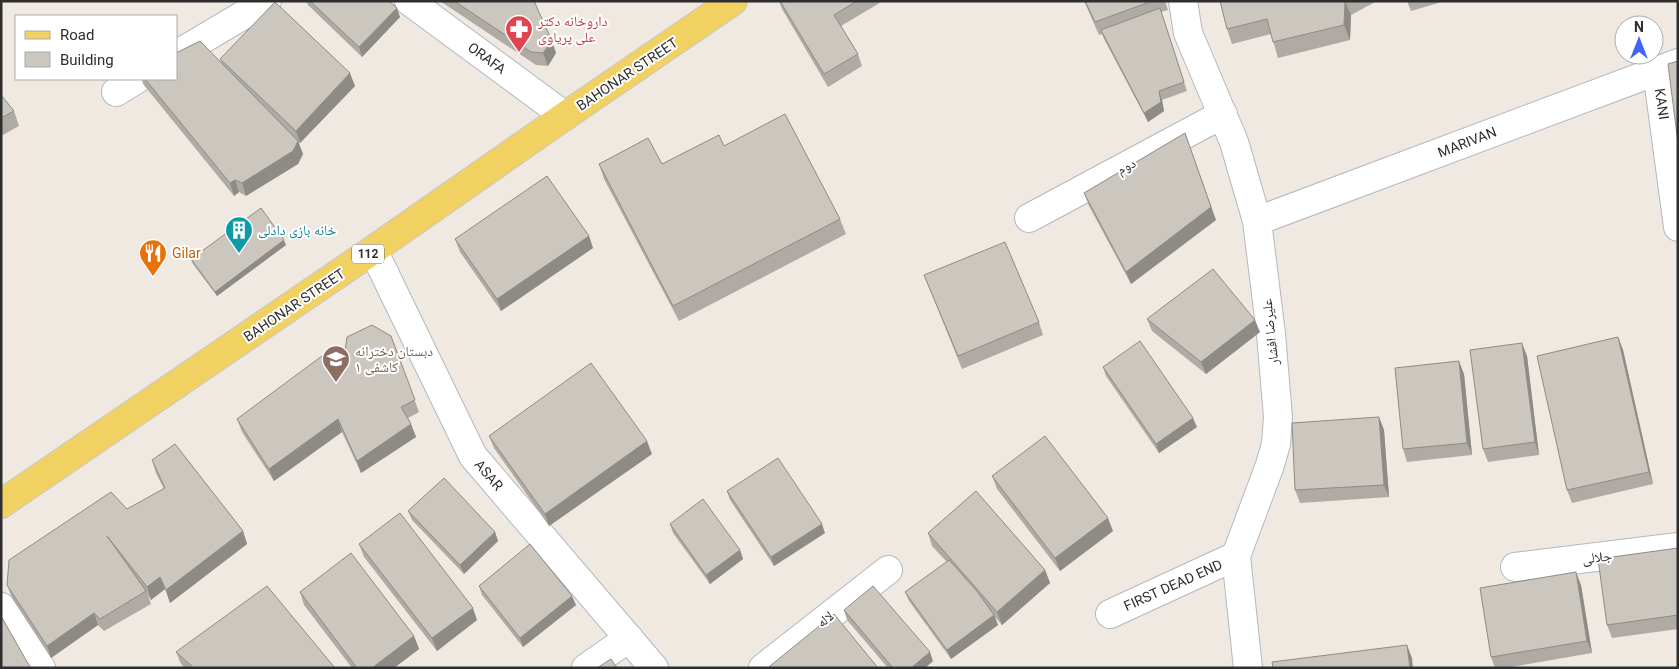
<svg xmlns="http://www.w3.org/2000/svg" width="1679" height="669" font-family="Roboto,'Noto Naskh Arabic',sans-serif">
  <rect width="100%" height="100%" fill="#efe9e1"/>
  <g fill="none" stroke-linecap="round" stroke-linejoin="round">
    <g stroke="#b4b7c1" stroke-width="30">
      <path id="street" d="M 409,1 L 565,116
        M 1183,1 L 1188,33 L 1234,142 L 1257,221 L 1271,334 L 1278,417 L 1276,444 L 1270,465 L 1236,556 L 1248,668
        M 176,55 L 267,1
        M 1657,71 L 1678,227
        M 116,92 L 137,79
        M 1029,218 L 1223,114
        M 1257,221 L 1678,63
        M 373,250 L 473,456 L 654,668
        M 1515,567 L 1678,547
        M 1,607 L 41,668
        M 1110,614 L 1236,556
        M 586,668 L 629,638
        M 763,668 L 888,570"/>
    </g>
    <g stroke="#c9c9c9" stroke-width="30">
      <path id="primary" d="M 1,504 L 373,250 L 565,116 L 733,1"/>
    </g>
    <use href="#street" stroke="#fff" stroke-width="28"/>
    <use href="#primary" stroke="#f2d163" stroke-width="28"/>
  </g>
  <path fill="#afaba4" d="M 306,1 L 389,1 L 400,17 L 362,57 L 308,5 Z
    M 440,1 L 534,1 L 556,53 L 548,66 L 536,65 Z
    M 779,1 L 883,1 L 841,26 L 858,54 L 862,66 L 828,87 L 782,9 Z
    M 1084,1 L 1165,1 L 1168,10 L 1161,12 L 1187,91 L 1162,100 L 1164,111 L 1148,122 L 1104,39 L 1102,34 L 1099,35 Z
    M 1220,1 L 1377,1 L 1351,15 L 1350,40 L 1278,58 L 1271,34 L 1232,44 L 1227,29 Z
    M 1407,1 L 1445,1 L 1411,11 Z
    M 220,59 L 355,86 L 300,143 L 298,142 L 303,154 L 298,164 L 246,196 L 239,192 L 234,196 L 143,84 L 142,79 L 176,79 L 221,62 Z
    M 1,95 L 14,111 L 19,126 L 1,136 Z
    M 724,146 L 840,219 L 846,234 L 679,321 L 604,179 L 599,164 L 662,164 Z
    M 1084,193 L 1216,220 L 1131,284 L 1089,206 Z
    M 589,236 L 593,248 L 501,311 L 460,252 L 455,239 Z
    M 286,245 L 217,296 L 193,264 L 191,259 Z
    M 924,275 L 1039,322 L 1043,335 L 962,369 Z
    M 1147,319 L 1260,332 L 1206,374 L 1152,331 Z
    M 391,336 L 419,412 L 408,418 L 416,437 L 361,473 L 342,432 L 274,481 L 242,432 L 237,419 L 332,357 Z
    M 1618,337 L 1623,350 L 1653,484 L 1572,503 L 1567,490 Z
    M 1527,356 L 1539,455 L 1488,462 L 1483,449 Z
    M 1103,367 L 1197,427 L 1159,453 L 1106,376 Z
    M 1464,374 L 1472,455 L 1407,462 L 1403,449 Z
    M 1379,417 L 1384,430 L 1389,497 L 1300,503 L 1295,490 Z
    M 489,436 L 652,454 L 549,526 L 494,448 Z
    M 152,460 L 243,531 L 247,544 L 170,603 L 165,589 L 151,600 L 148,595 L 151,604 L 104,631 L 98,625 L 51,658 L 12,598 L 7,585 L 127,509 L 164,489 L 156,473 Z
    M 992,476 L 1113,531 L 1060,571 L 997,489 Z
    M 727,491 L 825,533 L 774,566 L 730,500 Z
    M 408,511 L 495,532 L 498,541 L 464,574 L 412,520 Z
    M 670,524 L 740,550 L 743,559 L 710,584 L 673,533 Z
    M 928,533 L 1045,570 L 1050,583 L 1002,625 L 995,617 L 998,625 L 951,659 L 909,601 L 905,592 L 947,562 L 932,546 Z
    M 359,544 L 477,620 L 437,651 L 364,557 Z
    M 1678,548 L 1678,629 L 1612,638 L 1607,625 Z
    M 1581,585 L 1592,653 L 1505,668 L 1495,668 L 1491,657 Z
    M 479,586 L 576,605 L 523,647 L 482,595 Z
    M 300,592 L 414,636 L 419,649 L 394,668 L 352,668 L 304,605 Z
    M 844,610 L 933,661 L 925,668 L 888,668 L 847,620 Z
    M 176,652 L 335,668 L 185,668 L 181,664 Z"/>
  <path fill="#8e8b86" d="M 1345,1 L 1351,15 L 1350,40 L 1344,25 Z
    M 397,8 L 400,17 L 362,57 L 359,47 Z
    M 552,41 L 556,53 L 548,66 L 543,53 Z
    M 350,73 L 355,86 L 300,143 L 296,131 Z
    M 1159,91 L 1162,100 L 1164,111 L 1148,122 L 1144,113 Z
    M 1185,133 L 1216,220 L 1131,284 L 1126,272 Z
    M 298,141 L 303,154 L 298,164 L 246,196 L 242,183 Z
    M 235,180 L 239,192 L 234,196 L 230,183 Z
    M 589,236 L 593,248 L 501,311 L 497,299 Z
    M 284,240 L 286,245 L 217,296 L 215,292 Z
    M 1255,320 L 1260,332 L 1206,374 L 1201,362 Z
    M 1618,337 L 1623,350 L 1653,484 L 1649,472 Z
    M 1522,343 L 1527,356 L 1539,455 L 1535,442 Z
    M 1459,361 L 1464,374 L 1472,455 L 1467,443 Z
    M 1379,417 L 1384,430 L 1389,497 L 1384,485 Z
    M 1193,418 L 1197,427 L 1159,453 L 1156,444 Z
    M 338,419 L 342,432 L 274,481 L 269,469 Z
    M 411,424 L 416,437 L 361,473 L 357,461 Z
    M 647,441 L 652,454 L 549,526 L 545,514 Z
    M 1108,518 L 1113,531 L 1060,571 L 1055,558 Z
    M 822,524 L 825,533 L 774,566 L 771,557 Z
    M 243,531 L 247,544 L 170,603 L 166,590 Z
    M 495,532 L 498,541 L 464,574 L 460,565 Z
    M 740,550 L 743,559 L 710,584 L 706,575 Z
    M 1045,570 L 1050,583 L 1002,625 L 997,612 Z
    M 1576,572 L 1581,585 L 1592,653 L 1587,641 Z
    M 160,577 L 165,589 L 151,600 L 147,587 Z
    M 572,596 L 576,605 L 523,647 L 520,638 Z
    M 473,608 L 477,620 L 437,651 L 432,638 Z
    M 94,613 L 98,625 L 51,658 L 47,646 Z
    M 994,615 L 998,625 L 951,659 L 947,650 Z
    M 414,636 L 419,649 L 394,668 L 372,668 Z
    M 1407,645 L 1412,658 L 1413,668 L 1410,668 Z
    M 930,652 L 933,661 L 925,668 L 911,668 Z"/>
  <path fill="#cbc7bf" stroke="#8e8b86" d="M 310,1 L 389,1 L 397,8 L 359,47 Z
    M 454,1 L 534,1 L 552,41 L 543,53 L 531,52 Z
    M 780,1 L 857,1 L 834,15 L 858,54 L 824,74 Z
    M 1085,1 L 1152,1 L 1095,22 Z
    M 1220,1 L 1345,1 L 1344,25 L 1273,42 L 1267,19 L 1227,29 Z
    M 275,2 L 350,73 L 296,131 L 220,59 Z
    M 1160,8 L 1184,82 L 1159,91 L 1161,102 L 1144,113 L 1101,30 Z
    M 200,41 L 298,141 L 293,151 L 242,183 L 235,180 L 230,183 L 145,79 L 176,79 L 176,53 Z
    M 1678,61 L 1678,143 L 1668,64 Z
    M 1,95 L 14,111 L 1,118 Z
    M 785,114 L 840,219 L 673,306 L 599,164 L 648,138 L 662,164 L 719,135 L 724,146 Z
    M 1185,133 L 1211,207 L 1126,272 L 1084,193 Z
    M 547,176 L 589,236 L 497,299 L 455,239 Z
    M 261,208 L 284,240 L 215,292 L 191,259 Z
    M 1005,242 L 1039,322 L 958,356 L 924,275 Z
    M 1213,269 L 1255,320 L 1201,362 L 1147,319 Z
    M 372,325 L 391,336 L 415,400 L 401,407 L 411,424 L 357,461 L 338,419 L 269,469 L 237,419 L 326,353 L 332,357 L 345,351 L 347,337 Z
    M 1618,337 L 1649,472 L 1567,490 L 1537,356 Z
    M 1140,341 L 1193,418 L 1156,444 L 1103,367 Z
    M 1522,343 L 1535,442 L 1483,449 L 1470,350 Z
    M 1459,361 L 1467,443 L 1403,449 L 1395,368 Z
    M 591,363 L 647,441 L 545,514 L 489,436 Z
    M 1379,417 L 1384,485 L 1295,490 L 1292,423 Z
    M 1045,436 L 1108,518 L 1055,558 L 992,476 Z
    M 175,444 L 243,531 L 166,590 L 160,577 L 147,587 L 107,536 L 146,591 L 100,619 L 94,613 L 47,646 L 7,585 L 9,560 L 111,492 L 127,509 L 165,488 L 152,460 Z
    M 778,458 L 822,524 L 771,557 L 727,491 Z
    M 444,478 L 495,532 L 460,565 L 408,511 Z
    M 976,491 L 1045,570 L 997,612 L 928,533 Z
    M 703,499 L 740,550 L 706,575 L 670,524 Z
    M 400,513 L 473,608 L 432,638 L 359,544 Z
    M 530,544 L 572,596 L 520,638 L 479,586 Z
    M 1678,548 L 1678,615 L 1607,625 L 1598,559 Z
    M 351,553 L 414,636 L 372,668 L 357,668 L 300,592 Z
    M 949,560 L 976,590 L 994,615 L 947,650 L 905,592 Z
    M 1576,572 L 1587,641 L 1491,657 L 1480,588 Z
    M 267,586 L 335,668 L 194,668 L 176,652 Z
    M 873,586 L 930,652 L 911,668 L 893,668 L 844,610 Z
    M 834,614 L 878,668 L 768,668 L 770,666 Z
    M 1,616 L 26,660 L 31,668 L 1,668 Z
    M 1407,645 L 1410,668 L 1273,668 L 1272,662 Z
    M 611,659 L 617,668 L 597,668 Z"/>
  <defs>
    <g id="pharmacy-pin" transform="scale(1.4375)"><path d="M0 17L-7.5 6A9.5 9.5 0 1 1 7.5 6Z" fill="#e0444e" stroke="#fff"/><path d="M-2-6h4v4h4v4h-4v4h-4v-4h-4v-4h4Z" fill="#fff"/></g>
    <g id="building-pin" transform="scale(1.4375)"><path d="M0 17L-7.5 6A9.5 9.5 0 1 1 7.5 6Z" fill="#0f9aa8" stroke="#fff"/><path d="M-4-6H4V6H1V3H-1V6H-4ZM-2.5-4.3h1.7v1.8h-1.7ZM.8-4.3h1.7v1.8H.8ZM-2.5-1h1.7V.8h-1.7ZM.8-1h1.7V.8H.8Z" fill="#fff"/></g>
    <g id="restaurant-pin" transform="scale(1.4375)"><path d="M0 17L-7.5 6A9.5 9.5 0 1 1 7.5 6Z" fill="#e8710a" stroke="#fff"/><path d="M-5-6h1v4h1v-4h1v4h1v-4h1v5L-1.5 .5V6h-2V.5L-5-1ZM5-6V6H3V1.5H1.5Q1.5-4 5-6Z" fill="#fff"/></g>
    <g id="school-pin" transform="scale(1.4375)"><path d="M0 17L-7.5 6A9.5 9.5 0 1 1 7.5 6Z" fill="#8d6e63" stroke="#fff"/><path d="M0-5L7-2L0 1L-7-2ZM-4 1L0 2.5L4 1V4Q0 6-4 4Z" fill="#fff"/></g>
  </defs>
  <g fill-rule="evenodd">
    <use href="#pharmacy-pin" x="519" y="29"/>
    <use href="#building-pin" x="239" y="230"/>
    <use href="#restaurant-pin" x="153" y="253"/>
    <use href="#school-pin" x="336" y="359"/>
  </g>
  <g text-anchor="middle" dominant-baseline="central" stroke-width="4" stroke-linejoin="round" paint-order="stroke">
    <rect fill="#fff" stroke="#6d6d6d" stroke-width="1" x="352" y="244.5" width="32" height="19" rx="4"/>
    <g font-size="12" font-weight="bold" fill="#2e2e2e">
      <text x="368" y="254">112</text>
    </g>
    <g font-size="14" fill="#be3a42" stroke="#fff" text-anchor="start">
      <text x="538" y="21">داروخانه دکتر<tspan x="538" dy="16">علی پریاوی</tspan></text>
    </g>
    <g font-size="14" fill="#2e2e2e" stroke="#fff">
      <text transform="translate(487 58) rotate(36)">ORAFA</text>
      <text transform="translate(627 74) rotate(-34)">BAHONAR STREET</text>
      <text transform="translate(1662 104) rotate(82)">KANI</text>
      <text transform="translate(1467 142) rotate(-21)">MARIVAN</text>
      <text transform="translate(1126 166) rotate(-28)">دوم</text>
      <text transform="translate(294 305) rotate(-34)">BAHONAR STREET</text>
      <text transform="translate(1270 332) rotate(-96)">علیرضا افشار</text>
      <text transform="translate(489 475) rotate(50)">ASAR</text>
      <text transform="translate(1597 557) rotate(-7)">جلالی</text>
      <text transform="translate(1173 585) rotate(-24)">FIRST DEAD END</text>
      <text transform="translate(825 619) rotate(-38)">لاله</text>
    </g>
    <g font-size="14" fill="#0d838f" stroke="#fff" text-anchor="start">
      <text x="258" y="230">خانه بازی دادلی</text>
    </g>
    <g font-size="14" fill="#c56008" stroke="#fff" text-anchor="start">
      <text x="172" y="253">Gilar</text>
    </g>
    <g font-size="14" fill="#785e54" stroke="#fff" text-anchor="start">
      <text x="355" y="351">دبستان دخترانه<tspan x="355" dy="16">کاشفی ۱</tspan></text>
    </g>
  </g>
  <rect width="1679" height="669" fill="none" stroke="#2e2e2e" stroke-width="5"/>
  <rect x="15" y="15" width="162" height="65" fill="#ffffff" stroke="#ababab"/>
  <rect x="25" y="31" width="25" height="8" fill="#f2d163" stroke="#ababab"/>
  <text x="60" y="40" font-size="15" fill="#2e2e2e">Road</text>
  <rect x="25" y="52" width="25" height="15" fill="#cbc7bf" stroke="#ababab"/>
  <text x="60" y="65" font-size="15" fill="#2e2e2e">Building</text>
  <g transform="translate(1639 40)"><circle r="24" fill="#ffffff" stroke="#ababab"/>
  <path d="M0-4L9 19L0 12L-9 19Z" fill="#4264fb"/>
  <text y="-8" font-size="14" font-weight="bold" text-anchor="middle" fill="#2e2e2e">N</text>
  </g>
</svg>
